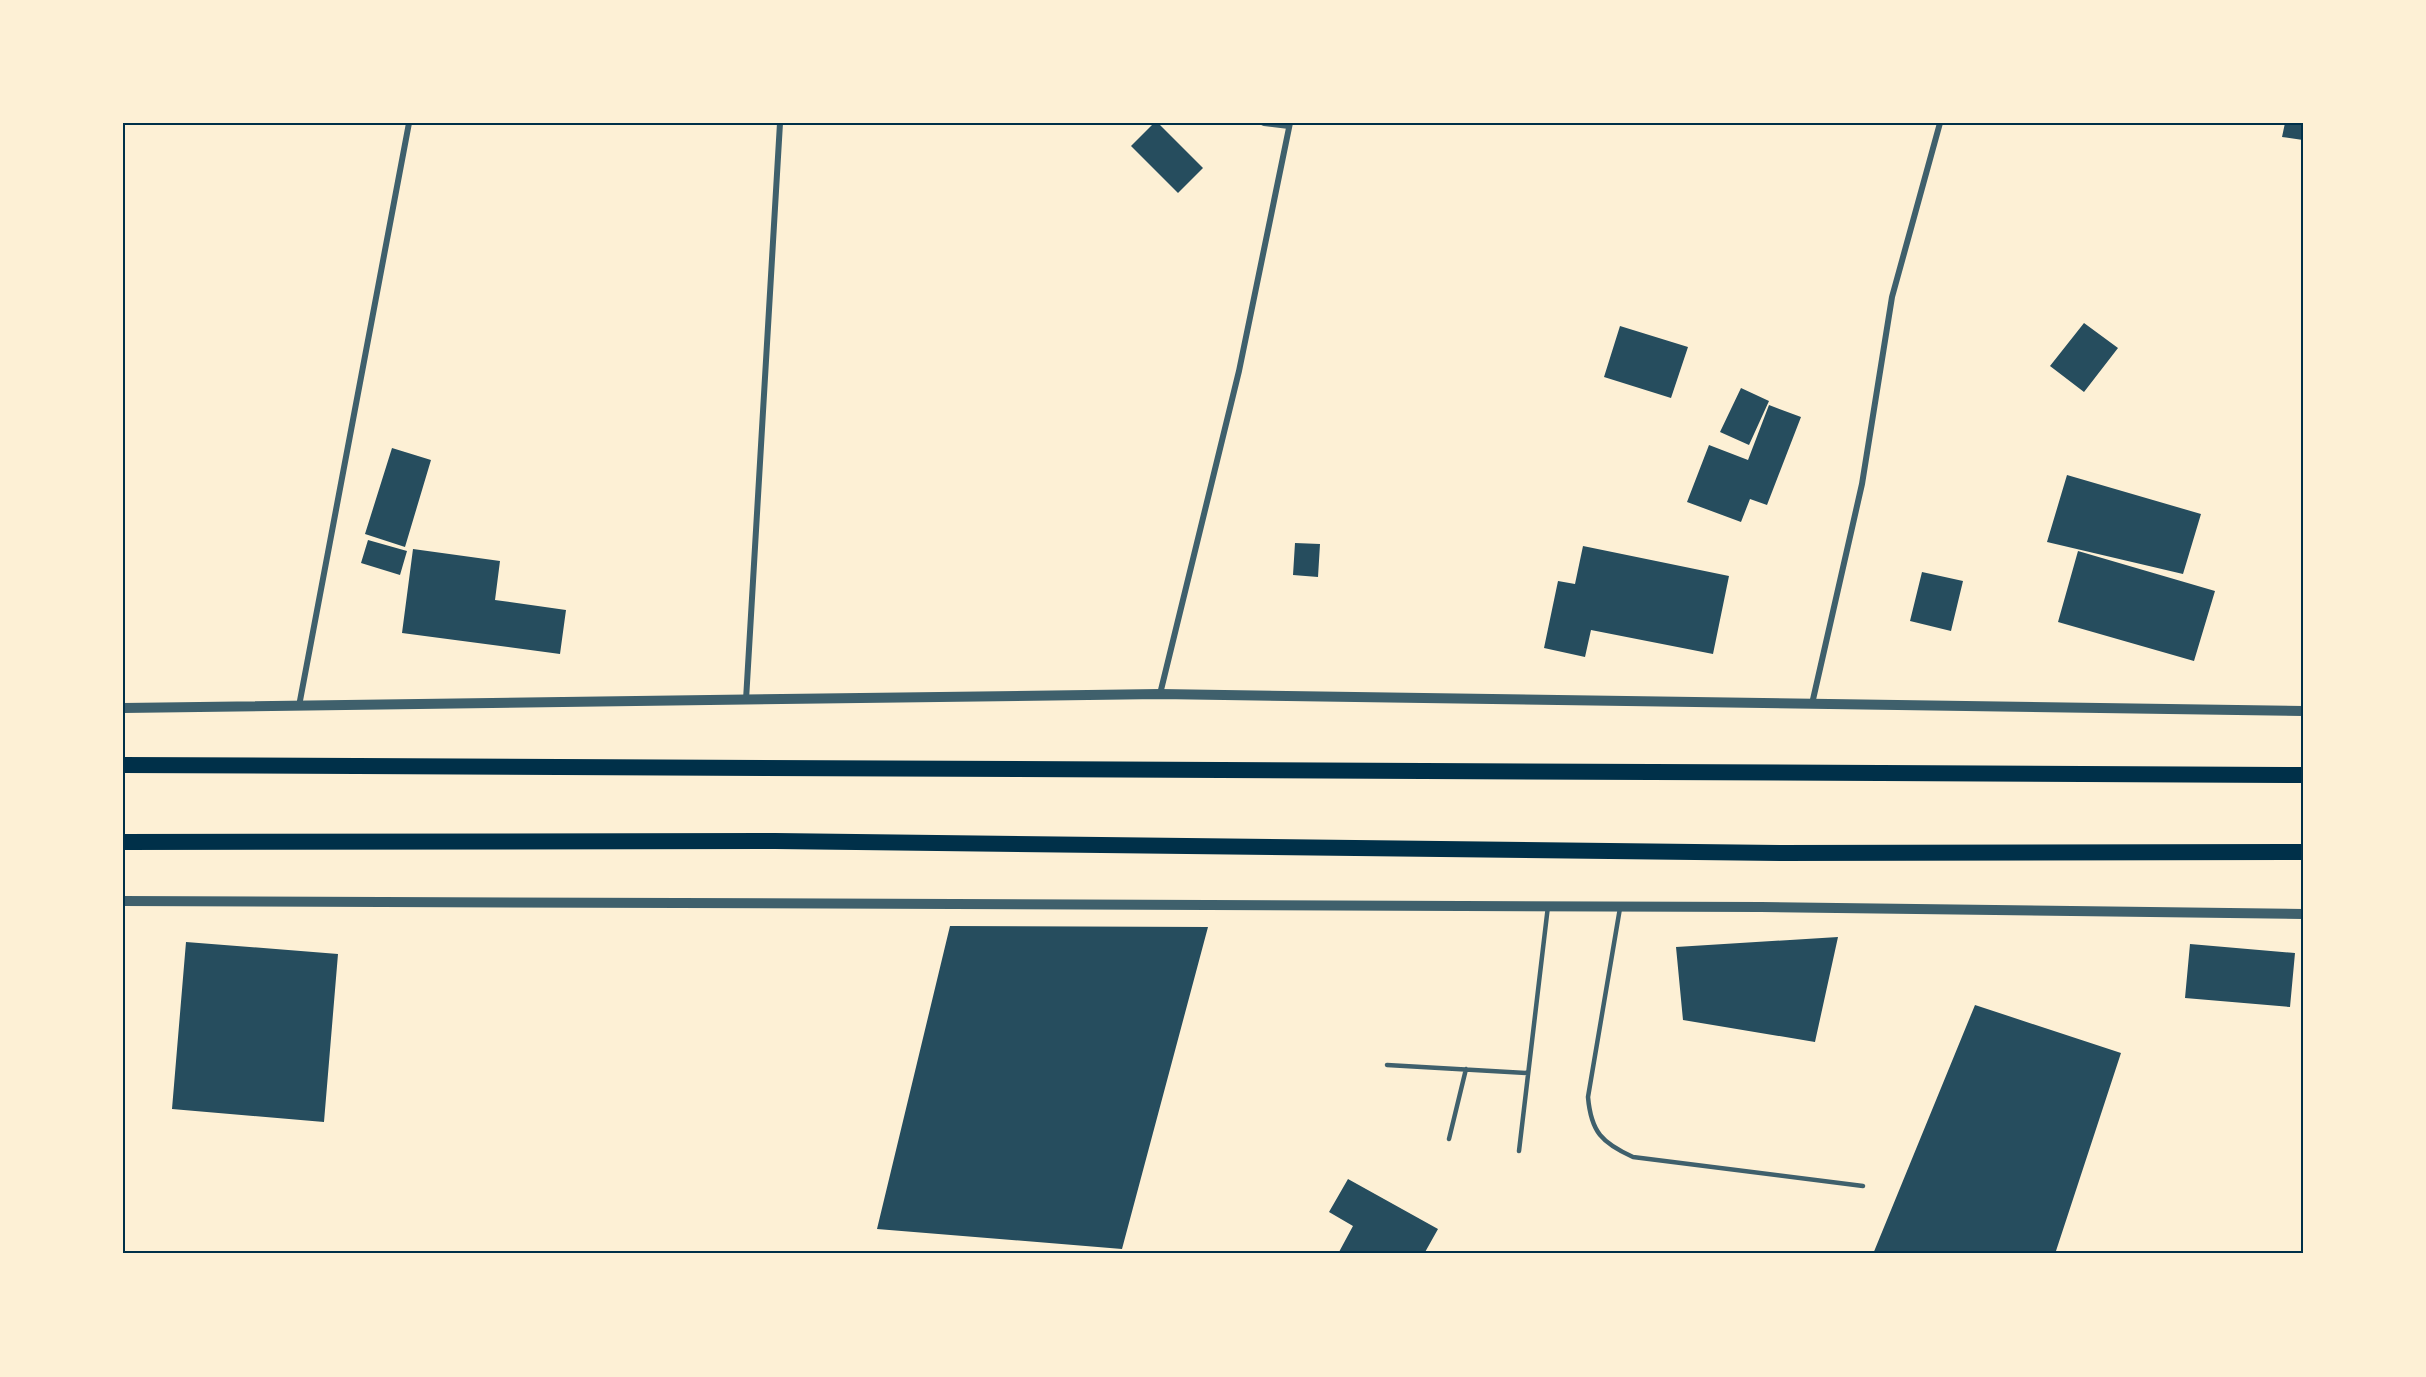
<svg xmlns="http://www.w3.org/2000/svg" width="2426" height="1377" font-family="Quicksand,sans-serif">
  <rect width="100%" height="100%" fill="#fdf0d5"/>
  <path fill="#264d5e" d="M 1154,123 L 1158,123 L 1203,168 L 1178,193 L 1131,146 Z
    M 2285,123 L 2303,123 L 2303,140 L 2282,137 Z
    M 2084,323 L 2118,348 L 2084,392 L 2050,366 Z
    M 1620,326 L 1688,347 L 1671,398 L 1604,377 Z
    M 1741,388 L 1769,401 L 1749,445 L 1720,432 Z
    M 1769,405 L 1801,417 L 1767,505 L 1750,499 L 1741,522 L 1687,502 L 1709,445 L 1748,460 Z
    M 392,448 L 431,460 L 405,547 L 365,534 Z
    M 2067,475 L 2201,514 L 2183,574 L 2047,542 Z
    M 368,540 L 407,551 L 400,575 L 361,563 Z
    M 1295,543 L 1320,544 L 1318,577 L 1293,575 Z
    M 1583,546 L 1729,576 L 1713,654 L 1591,630 L 1585,657 L 1544,648 L 1558,581 L 1575,584 Z
    M 413,549 L 500,561 L 495,600 L 566,610 L 560,654 L 402,633 Z
    M 2078,551 L 2215,591 L 2194,661 L 2058,622 Z
    M 1922,572 L 1963,581 L 1951,631 L 1910,621 Z
    M 950,926 L 1208,927 L 1122,1249 L 877,1229 Z
    M 1838,937 L 1815,1042 L 1683,1020 L 1676,947 Z
    M 186,942 L 338,954 L 324,1122 L 172,1109 Z
    M 2190,944 L 2295,953 L 2290,1007 L 2185,998 Z
    M 1975,1005 L 2121,1053 L 2055,1254 L 1873,1254 Z
    M 1348,1179 L 1438,1229 L 1424,1254 L 1339,1252 L 1353,1226 L 1329,1212 Z"/>
  <g fill="none" stroke-linecap="round" stroke-linejoin="round">
    <path stroke="#3f606c" stroke-width="4.5" d="M 1620,908 L 1588,1097 C 1591,1132 1602,1143 1633,1157 L 1863,1186
      M 1387,1065 L 1528,1073
      M 1449,1139 L 1466,1069
      M 1519,1151 L 1548,906"/>
    <path stroke="#3f606c" stroke-width="6" d="M 1264,123 L 1289,126
      M 1160,694 L 1239,371 L 1290,123
      M 746,700 L 780,123
      M 1812,704 L 1862,484 L 1892,297 L 1940,123
      M 299,706 L 409,123"/>
    <path stroke="#3f606c" stroke-width="10" d="M 123,708 L 1160,694 L 2303,711
      M 123,901 L 1761,907 L 2303,914"/>
    <path stroke="#003049" stroke-width="16" d="M 123,765 L 2303,775
      M 123,842 L 775,841 L 1780,853 L 2303,852"/>
  </g>
  <rect width="2426" height="1377" fill="none" stroke="#fdf0d5" stroke-width="249"/>
  <rect x="124" y="124" width="2178" height="1128" fill="none" stroke="#003049" stroke-width="2"/>
</svg>
